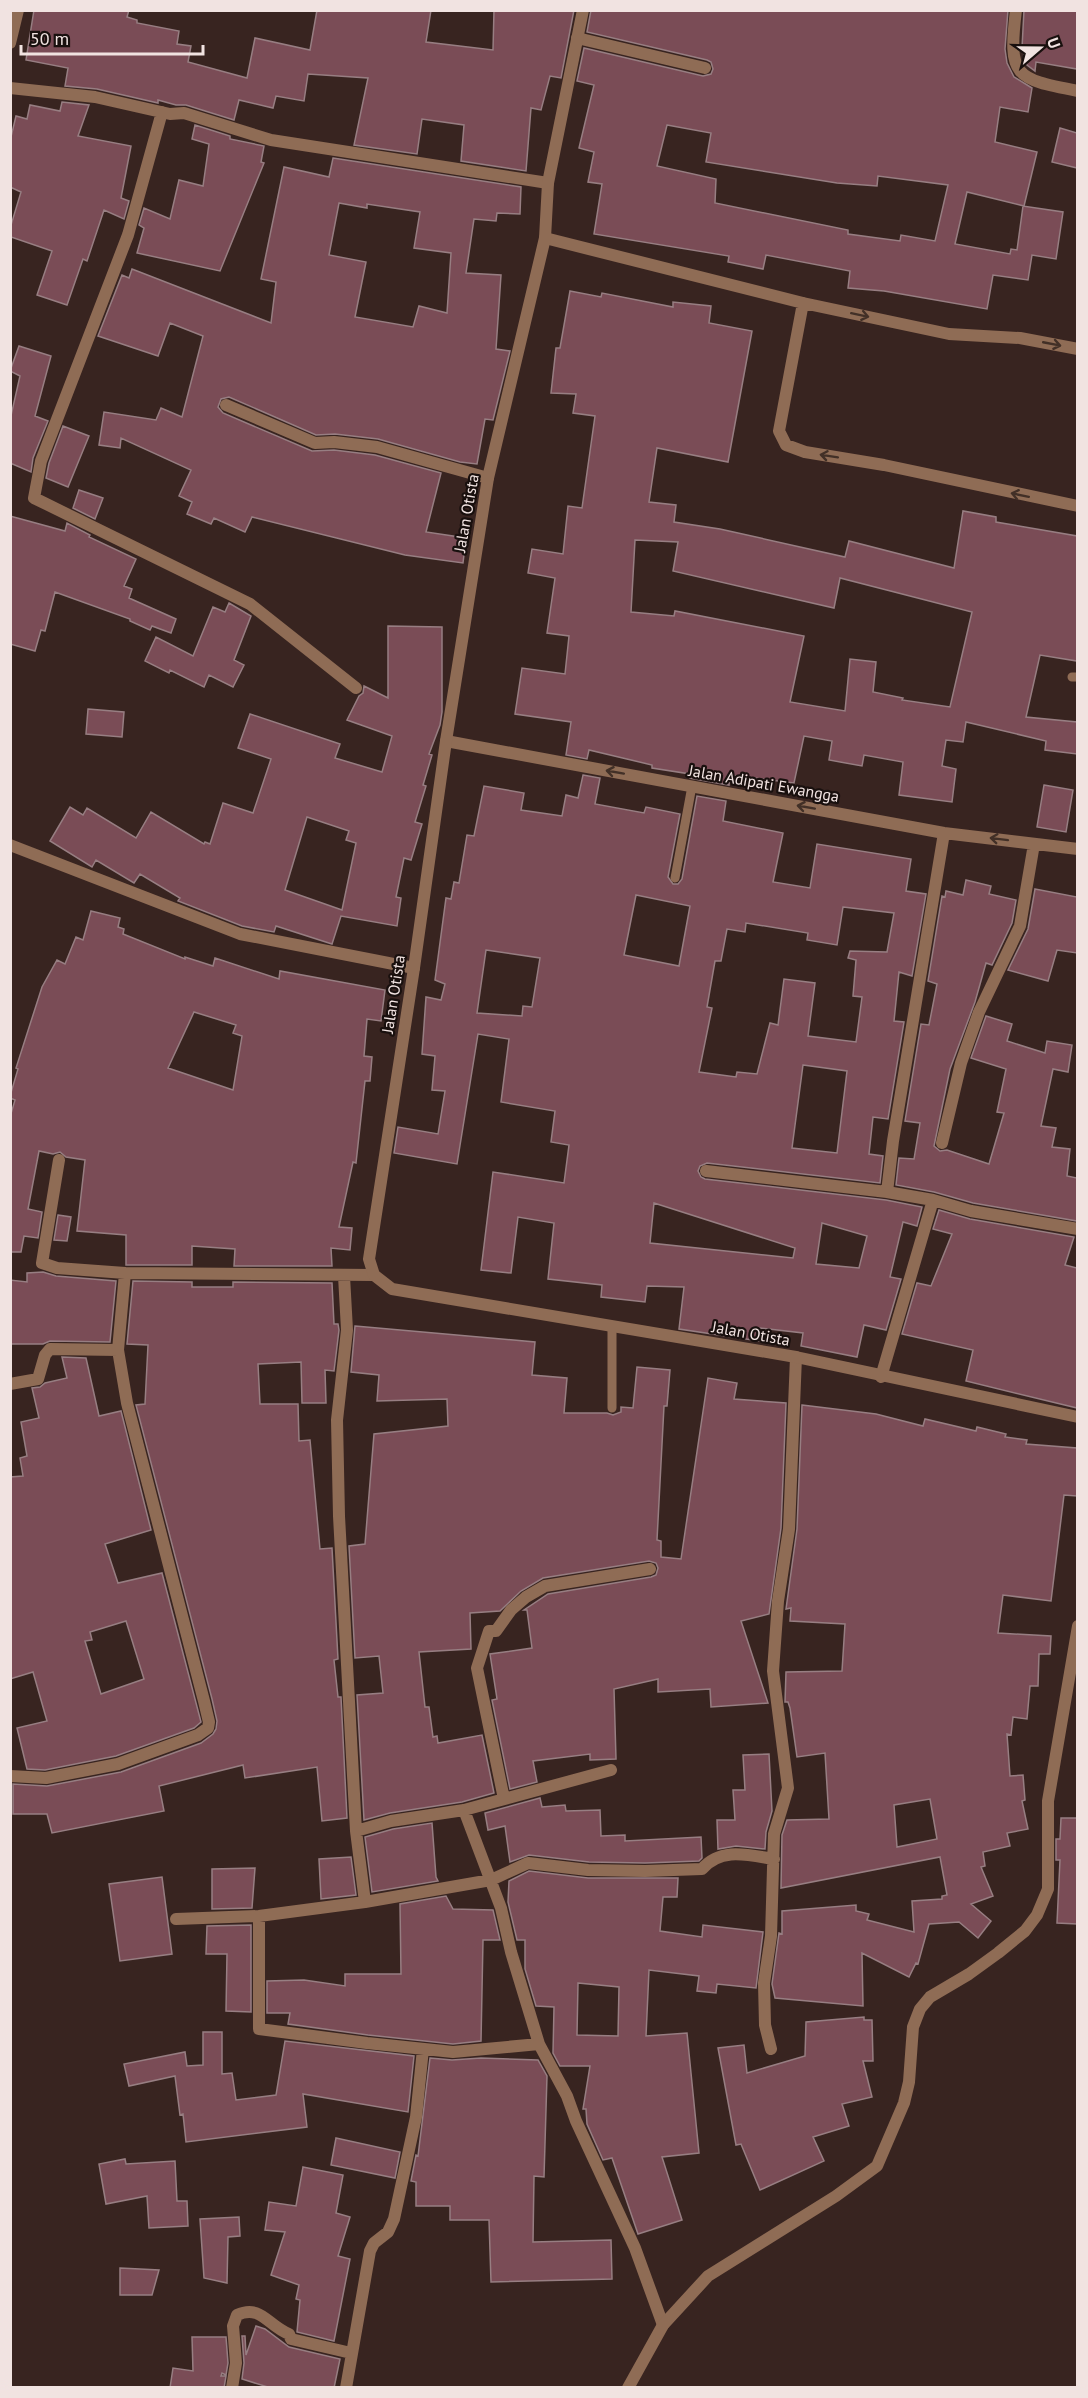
<svg xmlns="http://www.w3.org/2000/svg" width="1088" height="2398" font-family="'PT Sans',sans-serif">
  <rect width="100%" height="100%" fill="#382420"/>
  <path fill="#7a4c56" stroke="#977e82" stroke-width="1.5" fill-rule="evenodd" d="M 34,10 L 129,10 L 127,17 L 137,20 L 137,23 L 179,31 L 177,44 L 191,46 L 188,62 L 247,78 L 255,38 L 310,50 L 317,10 L 431,10 L 426,42 L 493,50 L 494,10 L 574,10 L 561,78 L 550,76 L 541,110 L 531,108 L 526,171 L 461,161 L 464,125 L 422,119 L 417,154 L 354,145 L 368,78 L 308,74 L 304,101 L 276,96 L 273,108 L 239,100 L 234,120 L 186,105 L 176,105 L 158,100 L 158,103 L 97,89 L 65,86 L 68,68 L 26,60 Z
    M 591,10 L 1008,10 L 1005,49 L 1007,63 L 1014,77 L 1032,88 L 1028,112 L 1000,107 L 995,142 L 1037,152 L 1024,206 L 967,192 L 955,244 L 1010,254 L 1011,249 L 1017,250 L 1023,206 L 1063,212 L 1056,259 L 1032,255 L 1028,280 L 993,275 L 987,309 L 884,291 L 848,288 L 850,271 L 766,255 L 763,269 L 728,262 L 729,256 L 594,234 L 602,184 L 588,182 L 594,152 L 579,148 L 594,85 L 577,81 L 584,48 L 703,76 L 711,74 L 713,69 L 711,62 L 707,60 L 587,32 ZM 667,125 L 711,133 L 706,162 L 837,183 L 877,186 L 878,176 L 948,185 L 935,241 L 901,235 L 900,241 L 848,234 L 848,230 L 715,203 L 716,179 L 657,166 Z
    M 1024,10 L 1077,10 L 1077,69 L 1036,62 L 1035,71 L 1027,65 L 1022,48 Z
    M 62,102 L 89,105 L 78,136 L 131,146 L 121,198 L 129,201 L 124,219 L 104,210 L 87,261 L 83,259 L 67,305 L 37,295 L 52,251 L 11,237 L 11,225 L 21,192 L 10,187 L 10,141 L 16,116 L 27,119 L 30,105 L 60,111 Z
    M 195,125 L 230,136 L 230,139 L 264,146 L 261,162 L 264,163 L 220,271 L 137,253 L 144,228 L 139,225 L 144,208 L 170,219 L 179,180 L 203,186 L 209,144 L 192,139 Z
    M 1060,128 L 1077,133 L 1077,168 L 1052,162 Z
    M 333,158 L 521,187 L 520,214 L 497,213 L 496,221 L 474,219 L 466,273 L 501,275 L 496,349 L 510,351 L 493,420 L 485,419 L 477,464 L 460,462 L 378,439 L 335,434 L 316,435 L 229,397 L 221,399 L 218,407 L 223,413 L 312,451 L 334,450 L 375,455 L 441,473 L 426,532 L 466,538 L 463,563 L 405,555 L 252,517 L 245,532 L 214,518 L 211,524 L 187,514 L 192,502 L 179,496 L 191,470 L 121,438 L 120,448 L 99,445 L 104,412 L 156,420 L 161,408 L 182,417 L 203,336 L 170,323 L 158,356 L 98,336 L 122,275 L 129,278 L 132,269 L 271,323 L 276,282 L 261,279 L 284,167 L 329,177 ZM 339,203 L 367,208 L 367,204 L 420,212 L 414,248 L 451,253 L 447,313 L 419,306 L 413,327 L 355,317 L 366,262 L 329,255 Z
    M 570,291 L 601,297 L 602,293 L 673,307 L 673,302 L 711,306 L 709,323 L 752,331 L 728,462 L 657,448 L 649,502 L 676,505 L 674,522 L 720,529 L 845,557 L 849,541 L 954,568 L 963,511 L 996,517 L 996,522 L 1077,536 L 1077,661 L 1040,655 L 1026,717 L 1077,722 L 1077,754 L 1045,750 L 1046,741 L 966,722 L 963,742 L 946,740 L 942,766 L 956,769 L 952,802 L 899,795 L 903,762 L 864,755 L 862,766 L 829,760 L 832,741 L 804,736 L 794,783 L 730,775 L 729,785 L 690,778 L 690,774 L 652,768 L 652,765 L 589,750 L 587,759 L 566,755 L 571,722 L 515,714 L 522,668 L 565,674 L 569,636 L 547,633 L 555,578 L 528,573 L 532,549 L 563,554 L 568,506 L 582,508 L 595,416 L 573,413 L 576,394 L 551,393 L 556,348 L 560,348 ZM 635,540 L 678,542 L 673,571 L 834,608 L 840,578 L 972,612 L 950,707 L 902,700 L 903,698 L 873,692 L 876,662 L 850,659 L 845,711 L 790,702 L 804,636 L 675,611 L 674,616 L 631,612 Z
    M 19,346 L 51,356 L 35,416 L 48,421 L 33,458 L 31,472 L 10,463 L 10,420 L 20,376 L 10,371 Z
    M 63,426 L 89,436 L 68,487 L 46,478 L 49,463 Z
    M 79,490 L 103,498 L 95,519 L 73,508 Z
    M 10,516 L 65,531 L 67,523 L 90,535 L 89,537 L 136,559 L 124,586 L 132,589 L 129,598 L 176,619 L 171,633 L 152,626 L 150,630 L 130,621 L 130,619 L 55,592 L 45,631 L 41,630 L 35,651 L 10,644 Z
    M 229,603 L 251,616 L 234,660 L 244,665 L 233,687 L 209,675 L 204,687 L 170,670 L 169,673 L 145,661 L 156,637 L 193,656 L 213,607 L 225,612 Z
    M 388,626 L 442,627 L 442,712 L 440,725 L 429,754 L 432,755 L 423,785 L 426,786 L 415,822 L 422,824 L 411,860 L 404,858 L 396,897 L 401,898 L 397,926 L 341,916 L 332,944 L 276,926 L 274,932 L 242,926 L 178,901 L 180,898 L 140,874 L 134,883 L 96,860 L 92,867 L 50,841 L 70,807 L 83,815 L 87,808 L 136,838 L 151,812 L 204,844 L 205,842 L 210,844 L 223,803 L 253,813 L 271,759 L 238,748 L 250,714 L 340,744 L 335,758 L 382,772 L 392,736 L 347,720 L 359,696 L 363,693 L 364,686 L 388,698 ZM 307,817 L 349,831 L 346,840 L 356,843 L 342,910 L 285,890 Z
    M 88,709 L 124,712 L 122,737 L 86,734 Z
    M 583,775 L 600,778 L 595,804 L 644,813 L 646,807 L 680,814 L 668,877 L 673,884 L 678,884 L 682,879 L 697,796 L 726,801 L 723,821 L 783,833 L 773,882 L 810,888 L 817,844 L 911,859 L 906,891 L 926,894 L 912,976 L 899,972 L 894,1021 L 904,1022 L 888,1119 L 873,1117 L 869,1154 L 883,1156 L 880,1183 L 707,1163 L 700,1166 L 698,1171 L 701,1177 L 705,1179 L 886,1200 L 922,1207 L 917,1226 L 903,1222 L 890,1277 L 901,1279 L 886,1330 L 864,1325 L 857,1357 L 801,1346 L 803,1333 L 760,1328 L 759,1341 L 679,1329 L 684,1287 L 647,1286 L 645,1302 L 601,1297 L 602,1285 L 548,1279 L 554,1223 L 518,1217 L 511,1273 L 481,1270 L 493,1172 L 564,1183 L 569,1145 L 551,1142 L 555,1111 L 501,1102 L 509,1039 L 478,1034 L 457,1164 L 394,1153 L 398,1127 L 438,1134 L 445,1091 L 432,1090 L 435,1056 L 422,1054 L 426,997 L 441,1000 L 445,984 L 435,980 L 446,898 L 451,899 L 454,882 L 459,883 L 467,835 L 474,836 L 484,786 L 524,793 L 521,810 L 562,816 L 566,795 L 578,798 ZM 636,895 L 690,906 L 679,966 L 624,955 ZM 843,907 L 894,913 L 887,952 L 850,951 L 848,958 L 856,960 L 853,996 L 862,997 L 856,1042 L 808,1036 L 815,983 L 784,979 L 778,1025 L 770,1023 L 757,1074 L 737,1072 L 736,1077 L 699,1072 L 712,1008 L 707,1007 L 715,961 L 721,961 L 727,929 L 745,932 L 746,923 L 808,933 L 807,940 L 837,945 ZM 486,950 L 540,958 L 532,1007 L 523,1006 L 522,1016 L 477,1013 ZM 803,1065 L 847,1071 L 837,1153 L 792,1148 ZM 654,1203 L 795,1248 L 793,1258 L 650,1243 ZM 822,1223 L 867,1236 L 859,1268 L 816,1264 Z
    M 1044,785 L 1073,790 L 1066,832 L 1037,827 Z
    M 966,880 L 991,886 L 989,894 L 1016,900 L 1012,923 L 992,965 L 986,963 L 975,1002 L 950,1069 L 934,1146 L 940,1151 L 947,1150 L 989,1164 L 1004,1113 L 997,1112 L 1006,1069 L 971,1058 L 986,1016 L 1012,1024 L 1007,1041 L 1045,1053 L 1047,1041 L 1072,1045 L 1068,1072 L 1053,1069 L 1041,1126 L 1056,1128 L 1052,1147 L 1070,1149 L 1067,1176 L 1077,1178 L 1077,1221 L 973,1203 L 934,1192 L 896,1185 L 899,1158 L 914,1159 L 920,1123 L 905,1121 L 921,1024 L 929,1025 L 937,984 L 928,981 L 942,896 L 945,897 L 946,891 L 963,895 Z
    M 1035,889 L 1077,897 L 1077,953 L 1057,950 L 1048,981 L 1008,970 L 1028,929 Z
    M 91,911 L 120,918 L 118,927 L 124,929 L 123,934 L 185,959 L 185,957 L 213,966 L 215,958 L 279,979 L 280,971 L 385,990 L 381,1021 L 367,1019 L 364,1056 L 372,1057 L 370,1081 L 365,1081 L 356,1163 L 353,1162 L 339,1227 L 352,1228 L 350,1250 L 331,1248 L 332,1266 L 234,1266 L 235,1249 L 192,1246 L 192,1265 L 126,1265 L 126,1235 L 77,1231 L 85,1160 L 66,1157 L 60,1152 L 53,1154 L 39,1151 L 28,1209 L 42,1212 L 38,1238 L 24,1236 L 21,1252 L 10,1252 L 10,1117 L 15,1100 L 10,1098 L 10,1096 L 18,1069 L 16,1068 L 42,987 L 57,960 L 65,964 L 76,937 L 83,940 ZM 194,1012 L 236,1025 L 233,1033 L 242,1036 L 233,1090 L 168,1068 Z
    M 939,1210 L 970,1219 L 1074,1237 L 1065,1265 L 1077,1268 L 1077,1408 L 966,1381 L 973,1350 L 902,1334 L 917,1283 L 931,1286 L 952,1234 L 933,1229 Z
    M 58,1215 L 71,1217 L 67,1241 L 54,1240 Z
    M 43,1272 L 56,1276 L 116,1281 L 110,1342 L 50,1341 L 43,1344 L 10,1344 L 10,1280 L 27,1282 L 27,1273 Z
    M 133,1281 L 192,1282 L 192,1287 L 233,1287 L 233,1282 L 332,1283 L 334,1324 L 338,1324 L 339,1330 L 334,1371 L 325,1370 L 326,1403 L 302,1403 L 301,1362 L 258,1364 L 260,1404 L 298,1404 L 299,1441 L 310,1440 L 320,1549 L 332,1548 L 338,1659 L 334,1660 L 338,1697 L 341,1697 L 347,1818 L 322,1821 L 317,1767 L 245,1778 L 243,1765 L 159,1786 L 164,1811 L 52,1833 L 47,1814 L 13,1814 L 13,1784 L 47,1786 L 121,1772 L 201,1743 L 213,1734 L 216,1729 L 217,1721 L 212,1699 L 136,1405 L 145,1404 L 148,1345 L 127,1344 Z
    M 355,1326 L 535,1342 L 532,1375 L 567,1378 L 564,1413 L 607,1413 L 613,1415 L 621,1412 L 621,1407 L 633,1408 L 637,1367 L 670,1370 L 667,1406 L 664,1406 L 657,1540 L 661,1541 L 661,1557 L 681,1559 L 708,1378 L 737,1383 L 734,1399 L 786,1403 L 781,1528 L 769,1614 L 741,1621 L 768,1703 L 711,1707 L 710,1689 L 658,1692 L 658,1679 L 614,1689 L 616,1759 L 590,1760 L 590,1754 L 533,1761 L 537,1782 L 510,1789 L 492,1700 L 497,1699 L 490,1654 L 532,1648 L 527,1610 L 524,1610 L 548,1594 L 651,1577 L 656,1575 L 658,1568 L 656,1563 L 649,1561 L 543,1578 L 521,1591 L 500,1611 L 470,1613 L 471,1649 L 419,1652 L 425,1707 L 429,1707 L 433,1737 L 437,1736 L 438,1743 L 482,1735 L 494,1793 L 462,1802 L 390,1813 L 364,1820 L 357,1695 L 383,1693 L 379,1656 L 355,1658 L 349,1546 L 365,1544 L 374,1434 L 448,1426 L 447,1399 L 377,1401 L 379,1375 L 351,1372 Z
    M 62,1357 L 86,1358 L 99,1416 L 121,1411 L 151,1530 L 105,1544 L 118,1583 L 162,1573 L 201,1722 L 194,1728 L 116,1756 L 45,1770 L 27,1769 L 17,1728 L 47,1721 L 33,1672 L 10,1679 L 10,1477 L 23,1476 L 20,1458 L 27,1456 L 21,1422 L 39,1418 L 32,1388 L 40,1387 L 45,1383 L 67,1378 ZM 126,1621 L 144,1679 L 101,1694 L 85,1641 L 92,1640 L 90,1632 Z
    M 802,1405 L 876,1414 L 923,1426 L 925,1419 L 976,1431 L 977,1427 L 1006,1434 L 1005,1437 L 1027,1440 L 1026,1444 L 1077,1448 L 1077,1496 L 1064,1495 L 1051,1601 L 1003,1595 L 998,1633 L 1051,1636 L 1050,1654 L 1039,1654 L 1038,1686 L 1030,1686 L 1027,1719 L 1013,1717 L 1011,1735 L 1007,1734 L 1010,1776 L 1023,1775 L 1025,1800 L 1022,1801 L 1028,1829 L 1007,1833 L 1010,1846 L 983,1852 L 985,1866 L 981,1867 L 993,1896 L 971,1904 L 991,1921 L 978,1938 L 959,1922 L 929,1924 L 918,1964 L 916,1963 L 909,1977 L 862,1953 L 863,2006 L 775,1998 L 772,1984 L 779,1933 L 782,1934 L 782,1911 L 856,1905 L 856,1911 L 869,1914 L 867,1920 L 914,1932 L 912,1901 L 942,1899 L 942,1896 L 947,1895 L 940,1857 L 781,1888 L 782,1835 L 787,1820 L 829,1819 L 825,1753 L 797,1757 L 790,1708 L 788,1702 L 785,1702 L 786,1672 L 842,1671 L 845,1624 L 790,1621 L 791,1608 L 786,1609 L 797,1529 ZM 930,1799 L 937,1839 L 897,1847 L 894,1805 Z
    M 769,1754 L 772,1811 L 766,1832 L 765,1849 L 736,1846 L 718,1849 L 717,1820 L 735,1820 L 733,1790 L 745,1790 L 743,1755 Z
    M 540,1798 L 542,1807 L 565,1805 L 566,1811 L 600,1810 L 601,1836 L 625,1835 L 625,1841 L 701,1837 L 702,1858 L 699,1861 L 645,1863 L 589,1862 L 529,1855 L 510,1862 L 505,1826 L 488,1830 L 485,1813 Z
    M 1061,1818 L 1077,1818 L 1077,1924 L 1057,1923 L 1060,1860 L 1056,1860 L 1056,1839 L 1060,1839 Z
    M 432,1823 L 436,1877 L 438,1881 L 372,1892 L 365,1837 L 393,1829 Z
    M 351,1857 L 356,1895 L 321,1899 L 319,1859 Z
    M 255,1868 L 252,1908 L 212,1909 L 212,1869 Z
    M 529,1871 L 588,1878 L 678,1878 L 677,1897 L 663,1897 L 660,1931 L 702,1937 L 703,1925 L 763,1932 L 756,1988 L 717,1984 L 716,1993 L 697,1991 L 699,1976 L 649,1970 L 646,2036 L 687,2033 L 699,2153 L 662,2157 L 682,2220 L 638,2234 L 612,2158 L 603,2160 L 587,2124 L 586,2109 L 583,2109 L 590,2066 L 560,2066 L 553,2053 L 554,2007 L 536,2006 L 525,1969 L 525,1940 L 517,1940 L 508,1902 L 509,1881 ZM 578,1983 L 619,1987 L 618,2036 L 577,2035 Z
    M 162,1877 L 172,1954 L 120,1961 L 109,1884 Z
    M 446,1896 L 453,1909 L 493,1910 L 500,1940 L 483,1940 L 481,2041 L 453,2044 L 368,2035 L 288,2024 L 290,2013 L 267,2013 L 267,1981 L 304,1980 L 345,1986 L 345,1974 L 401,1974 L 400,1904 Z
    M 251,1925 L 251,2012 L 226,2011 L 227,1954 L 206,1954 L 207,1926 Z
    M 864,2017 L 864,2020 L 872,2020 L 873,2061 L 863,2061 L 872,2097 L 842,2104 L 849,2126 L 813,2137 L 824,2161 L 760,2190 L 741,2144 L 736,2145 L 718,2048 L 744,2045 L 747,2073 L 805,2056 L 806,2022 Z
    M 203,2032 L 222,2032 L 222,2074 L 232,2073 L 236,2100 L 276,2095 L 285,2041 L 414,2056 L 408,2112 L 303,2094 L 307,2127 L 186,2142 L 183,2114 L 180,2115 L 175,2076 L 129,2086 L 124,2064 L 185,2052 L 187,2066 L 203,2065 Z
    M 430,2058 L 452,2060 L 481,2058 L 538,2060 L 547,2076 L 544,2177 L 534,2176 L 533,2242 L 611,2240 L 612,2279 L 491,2282 L 489,2220 L 450,2220 L 450,2206 L 416,2206 L 416,2182 L 411,2181 L 416,2155 L 418,2156 Z
    M 336,2138 L 400,2152 L 395,2178 L 331,2165 Z
    M 125,2159 L 126,2164 L 175,2161 L 177,2201 L 187,2201 L 188,2226 L 149,2228 L 147,2196 L 106,2204 L 99,2164 Z
    M 303,2167 L 343,2175 L 336,2213 L 350,2217 L 338,2256 L 350,2259 L 334,2341 L 297,2332 L 300,2300 L 296,2299 L 299,2285 L 271,2275 L 285,2232 L 265,2230 L 269,2202 L 296,2206 Z
    M 239,2217 L 240,2236 L 228,2237 L 227,2283 L 204,2278 L 200,2219 Z
    M 120,2268 L 159,2270 L 152,2295 L 120,2295 Z
    M 256,2326 L 265,2329 L 289,2347 L 340,2359 L 334,2388 L 271,2388 L 242,2379 L 244,2363 L 242,2336 L 245,2336 L 246,2355 Z
    M 192,2337 L 226,2337 L 228,2363 L 226,2375 L 222,2373 L 221,2376 L 226,2376 L 224,2388 L 170,2388 L 173,2368 L 193,2371 Z"/>
  <g fill="none" stroke-linecap="round" stroke-linejoin="round">
    <path stroke="#8f6c55" stroke-width="9" d="M 1072,677 L 1078,677
      M 675,878 L 692,786
      M 612,1408 L 612,1326"/>
    <path stroke="#8f6c55" stroke-width="12" d="M 1016,10 C 1008,76 1014,79 1078,91
      M 577,38 L 705,68
      M 10,43 L 18,10
      M 10,88 L 95,97 L 170,114 L 184,113 L 271,140 L 548,183
      M 162,112 L 128,235 L 41,461 L 34,498 L 250,604 L 356,688
      M 545,238 L 803,303 L 949,334 L 1020,338 L 1078,349
      M 803,303 L 779,431 L 786,445 L 805,452 L 884,465 L 1078,506
      M 226,405 L 315,443 L 334,442 L 377,447 L 488,478
      M 446,741 L 944,833 L 1078,849
      M 10,845 L 240,934 L 414,968
      M 942,1143 L 961,1063 L 979,1012 L 1020,926 L 1034,844
      M 59,1160 L 42,1263 L 57,1268 L 125,1273 L 374,1275
      M 706,1171 L 887,1192 L 933,1200
      M 887,1192 L 893,1141 L 944,833
      M 881,1377 L 933,1200 L 971,1211 L 1078,1229
      M 10,1384 L 38,1379 L 45,1355 L 50,1349 L 118,1350
      M 10,1776 L 46,1778 L 118,1764 L 198,1735 L 208,1728 L 209,1722 L 204,1701 L 127,1403 L 118,1350 L 125,1273
      M 504,1799 L 477,1668 L 489,1631 L 496,1631 L 511,1610 L 526,1597 L 545,1586 L 650,1569
      M 464,1810 L 501,1908 L 511,1952 L 539,2044 L 567,2096 L 576,2121 L 635,2248 L 663,2325
      M 356,1831 L 391,1821 L 464,1810 L 611,1770
      M 365,1902 L 491,1880 L 528,1863 L 588,1870 L 645,1871 L 702,1869 C 721,1847 748,1855 774,1859
      M 259,1916 L 259,2029 L 367,2043 L 453,2052 L 539,2044
      M 176,1919 L 259,1916 L 365,1902 L 356,1831 L 339,1516 L 337,1420 L 347,1330 L 344,1276
      M 771,2049 L 765,2025 L 764,1983 L 771,1936 L 774,1834 L 788,1788 L 773,1671 L 778,1601 L 789,1529 L 796,1357
      M 232,2388 L 236,2363 L 233,2326 L 237,2315 C 261,2304 268,2326 289,2334 L 291,2339 L 351,2353
      M 346,2388 L 370,2251 L 374,2243 L 388,2232 L 394,2219 L 416,2117 L 423,2049"/>
    <path stroke="#8f6c55" stroke-width="12" d="M 583,10 L 548,183 L 545,238 L 488,478 L 446,741 L 414,968 L 369,1259 L 374,1275 L 392,1289 L 796,1357 L 1078,1417
      M 628,2388 L 663,2325 L 708,2276 L 836,2196 L 877,2166 L 904,2103 L 909,2082 L 913,2027 L 920,2009 L 930,1997 L 969,1974 L 998,1953 L 1025,1931 L 1037,1915 L 1048,1889 L 1048,1801 L 1078,1626"/>
  </g>
  <defs><path id="oneway-shaft" d="M-6 0H5M1.5-3L5.5 0L1.5 3" fill="none" stroke-width="1.6" stroke-linecap="round" stroke-linejoin="round" transform="scale(1.5)"/></defs>
  <g stroke="#423027">
    <use href="#oneway-shaft" transform="translate(860 315) rotate(12)"/>
    <use href="#oneway-shaft" transform="translate(1052 344) rotate(11)"/>
    <use href="#oneway-shaft" transform="translate(829 456) rotate(-171)"/>
    <use href="#oneway-shaft" transform="translate(1020 495) rotate(-168)"/>
    <use href="#oneway-shaft" transform="translate(615 772) rotate(-170)"/>
    <use href="#oneway-shaft" transform="translate(806 807) rotate(-170)"/>
    <use href="#oneway-shaft" transform="translate(999 839) rotate(-173)"/>
  </g>
  <g text-anchor="middle" dominant-baseline="central" stroke-width="4.5" stroke-linejoin="round" paint-order="stroke">
    <g font-size="16" fill="#f1e3e1" stroke="#19100e">
      <text transform="translate(466 513) rotate(-80)">Jalan Otista</text>
      <text transform="translate(764 783) rotate(10)">Jalan Adipati Ewangga</text>
      <text transform="translate(393 994) rotate(-81)">Jalan Otista</text>
      <text transform="translate(751 1333) rotate(10)">Jalan Otista</text>
    </g>
  </g>
  <rect width="1088" height="2398" fill="none" stroke="#f1e3e1" stroke-width="24"/>
  <g transform="translate(1040 48) rotate(70)" stroke="#19100e" stroke-width="4.5" paint-order="stroke">
  <path d="M0-4.5L10 22L0 15L-10 22Z" fill="#f1e3e1"/>
  <text y="-9" font-size="16" font-weight="bold" text-anchor="middle" fill="#f1e3e1">U</text>
  </g>
  <path d="M21 45v9h182v-9" fill="none" stroke="#f1e3e1" stroke-width="3"/>
  <text x="30" y="45" font-size="18" fill="#f1e3e1" stroke="#19100e" stroke-width="4.5" paint-order="stroke">50 m</text>
</svg>
